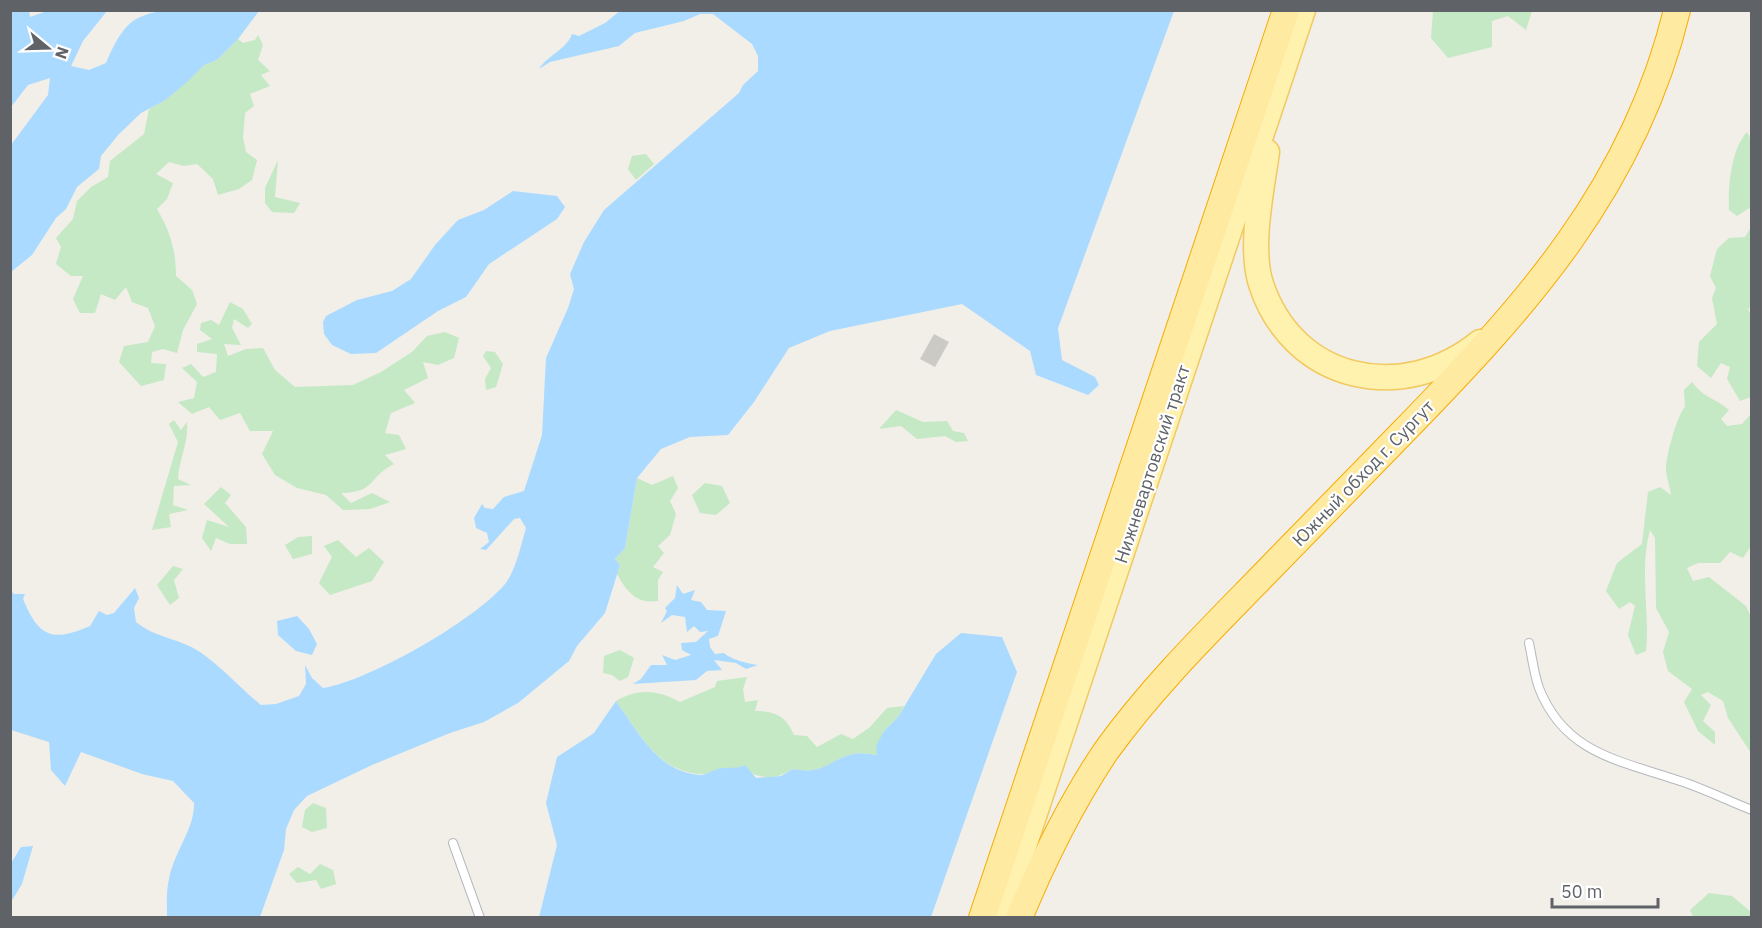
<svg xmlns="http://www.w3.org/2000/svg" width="1762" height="928" font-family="'IBM Plex Sans',sans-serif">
  <rect width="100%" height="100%" fill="#f1efe8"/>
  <path fill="#c5e8c5" d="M 1433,11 L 1433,10 L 1532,11 L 1526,30 L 1508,16 L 1492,21 L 1492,47 L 1448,58 L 1431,38 Z
    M 258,35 L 263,45 L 258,60 L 270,71 L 261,75 L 270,86 L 250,94 L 254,106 L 245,113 L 243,137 L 246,152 L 257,160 L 252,180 L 239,189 L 218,195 L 213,179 L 197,164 L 184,166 L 169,162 L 156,174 L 173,183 L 167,199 L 157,209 C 170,231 176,251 176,276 L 192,290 L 197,304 L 183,330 L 177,353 L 163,349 L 152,352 L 151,363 L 166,364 L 164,380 L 141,386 L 119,362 L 124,346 L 148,342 L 155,326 L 148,308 L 132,302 L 126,287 L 115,300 L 101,294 L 95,313 L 80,313 L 73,299 L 83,276 L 71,276 L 56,264 L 61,247 L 56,238 L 73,219 L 77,201 L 91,187 L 108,177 L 110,161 L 144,134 L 149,109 L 164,101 L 204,65 L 217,60 L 238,39 L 243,43 L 255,40 Z
    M 1747,132 L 1751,140 L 1751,207 L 1737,216 L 1729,210 C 1728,187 1731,149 1747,132 Z
    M 646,154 L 654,164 L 636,180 L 628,169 L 632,156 Z
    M 278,160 L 275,197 L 300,203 L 294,213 L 272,212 L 265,203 L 265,188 Z
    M 1751,227 L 1752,303 L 1748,310 L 1752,315 L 1751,397 L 1740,401 L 1727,379 L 1730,367 L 1721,363 L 1711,378 L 1697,366 L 1699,342 L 1717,324 L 1712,298 L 1716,288 L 1710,276 L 1717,249 L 1729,238 L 1745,237 Z
    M 230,302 L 243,309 L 252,324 L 248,328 L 234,319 L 232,328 L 241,345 L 224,344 L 228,356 L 246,349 L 263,348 L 275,370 L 295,387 L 353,385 L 381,372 L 412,352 L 427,336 L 445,332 L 459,338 L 454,358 L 438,365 L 423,362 L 428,378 L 404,390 L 415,403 L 391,413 L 385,433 L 399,435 L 406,449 L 385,455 L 394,464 C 367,477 378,492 341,493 L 351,503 L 372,493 L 390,502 L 370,509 L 343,510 L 326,495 L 297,488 L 275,475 L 262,454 L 273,431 L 250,431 L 240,413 L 220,420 L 209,407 L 192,414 L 178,402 L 194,398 L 197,382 L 182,368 L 191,364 L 203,377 L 216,372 L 217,354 L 197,352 L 197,344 L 212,339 L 200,330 L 201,323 L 211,320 L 219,325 Z
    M 486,351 L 495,352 L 503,364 L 496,387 L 486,390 L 485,379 L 491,368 L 483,356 Z
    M 1692,382 C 1705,399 1714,397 1729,410 L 1721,419 L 1727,426 L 1742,424 L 1751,414 L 1751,546 L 1743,558 L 1730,552 L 1720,563 L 1698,563 L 1687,568 L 1693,581 L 1709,577 L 1746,606 L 1751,617 L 1751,753 L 1728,718 L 1723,701 L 1708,692 L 1701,695 L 1711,705 L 1703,721 L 1715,732 L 1715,745 L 1698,731 L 1684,702 L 1692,689 L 1668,671 L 1663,652 L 1669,632 L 1656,608 L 1655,538 L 1650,530 C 1639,569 1650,611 1646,651 L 1636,655 L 1628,635 L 1635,606 L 1630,602 L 1619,609 L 1606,591 L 1617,563 L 1642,544 L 1648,492 L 1660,487 L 1671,495 C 1670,487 1667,479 1666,471 C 1665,459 1677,415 1685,407 L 1684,390 Z
    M 896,410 L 923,422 L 947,421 L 953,431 L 964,433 L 968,441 L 956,442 L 945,436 L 917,439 L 901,426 L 879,429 Z
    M 174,420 L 181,430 L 187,422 C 189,442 179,459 178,479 L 191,485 L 174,486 L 173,505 L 188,510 L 169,514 L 171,527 L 152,530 L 178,442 L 169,424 Z
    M 673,476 L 678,488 L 670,501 L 676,514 L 670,535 L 658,546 L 664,553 L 653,567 L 663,572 L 658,580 L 658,601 C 636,604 627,592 617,574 L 620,565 L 615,559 L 625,548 L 637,478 L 652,485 Z
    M 705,483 L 722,486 L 730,503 L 716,515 L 700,513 L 692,495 Z
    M 221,487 L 231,495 L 225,503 L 246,527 L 247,544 L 230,544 L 216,538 L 211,551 L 202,538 L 207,520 L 229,527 L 204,504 Z
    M 312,536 L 312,554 L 293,559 L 285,545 L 298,537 Z
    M 338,540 L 356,557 L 369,548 L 384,562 L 372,581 L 330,595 L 319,583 L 332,557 L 324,546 Z
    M 173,566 L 183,569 L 174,580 L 179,598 L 170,605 L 157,585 Z
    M 620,650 L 634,658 L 628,677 L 620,681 L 612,675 L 603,673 L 604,656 Z
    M 747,677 L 743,689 L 745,702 L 758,700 L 755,711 C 775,711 786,716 794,735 L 807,736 L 817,747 L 841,734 L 853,739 L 870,727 L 887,708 L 904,706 L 898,717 L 884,731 L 877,755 C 870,754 860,752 853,754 C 828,760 826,775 793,769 C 767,784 761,775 736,769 C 722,766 712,775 700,774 C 657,771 638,731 616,701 C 638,688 658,690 680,702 L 715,687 L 717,681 Z
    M 313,803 L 326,808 L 327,828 L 312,832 L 302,827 L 305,810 Z
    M 320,864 L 333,870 L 336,884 L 321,889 L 316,880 L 297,883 L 289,874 L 298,867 L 310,874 Z
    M 1709,893 L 1732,896 L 1751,912 L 1751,917 L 1693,917 L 1690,910 Z"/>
  <path fill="#aadaff" d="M 11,10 L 29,11 L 30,17 L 47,11 L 107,11 L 83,41 L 71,66 L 89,70 L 106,63 C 113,47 122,26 138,18 C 168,3 225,10 259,11 L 238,39 L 217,60 L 204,65 L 186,83 L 164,101 L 141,113 L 119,134 L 101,156 L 99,169 L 77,187 L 66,209 L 56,218 L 32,255 L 11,272 L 11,145 L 48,95 L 50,78 L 28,85 L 11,107 Z
    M 621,10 L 1174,11 L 1058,328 L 1062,360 L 1095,377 L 1099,385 L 1088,395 L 1036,375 L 1030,351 L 962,304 L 830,331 L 789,348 L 754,402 L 728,435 L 690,437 L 661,449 L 637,478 L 625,548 L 615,559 L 620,565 L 605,613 L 577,646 L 569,661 L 518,703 L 484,722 L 450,733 L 372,765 L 307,796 L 294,810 L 286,829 L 284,850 L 260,917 L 167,917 C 167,905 166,891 169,879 C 174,852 195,828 194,803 L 173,781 L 142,774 L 81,752 L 65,786 L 51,770 L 49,742 L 11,730 L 11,591 L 14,594 L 25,594 L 23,599 C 39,638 53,642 90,626 L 99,611 L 107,615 L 114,613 L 135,588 L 139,598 L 134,608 L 136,622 C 155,638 179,638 200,652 C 222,667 240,688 261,705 L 276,704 L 299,696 L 306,684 L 305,665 L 312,678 L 323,688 C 369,681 475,620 505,584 C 516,570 521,545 526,528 L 520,518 L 514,519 L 486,550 L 480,549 L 489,542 L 487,533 L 476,528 L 474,518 L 482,504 L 485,508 L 493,509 L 504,497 L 524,491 L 542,435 L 546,358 L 568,308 L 574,289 L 570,274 L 584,242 L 604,210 L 739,93 L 743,85 L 758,71 L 758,56 L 752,44 L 713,14 L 700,14 L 684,21 L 635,33 L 619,46 L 550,62 L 539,69 C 548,55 567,49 572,34 L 579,36 L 605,23 Z
    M 513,191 L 557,196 L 565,207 L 557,219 L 489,264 L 466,297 L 438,311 L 376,353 L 351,354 L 332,345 L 324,334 L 323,322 L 326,316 L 357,300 L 392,291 L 411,279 L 435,245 L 458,220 L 484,210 Z
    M 677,585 L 683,594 L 695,590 L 691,600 L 701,602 L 707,610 L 726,611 L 718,636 L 709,639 L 710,647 L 715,654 L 724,653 C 730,659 749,664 758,665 L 746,669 L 736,663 L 714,660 L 722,670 L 707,671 L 696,680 L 633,684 L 641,679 L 651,665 L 667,665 L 662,655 L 675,660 L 691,655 L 682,650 L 681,643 L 696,642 L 708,631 L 700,632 L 694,626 L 687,632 L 685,617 L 672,615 L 661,623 L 667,611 L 665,608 L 675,598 Z
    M 297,616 L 309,629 L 317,644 L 312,655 L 296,651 L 278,635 L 277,621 Z
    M 961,633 L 1002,637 L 1017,672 L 931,917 L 539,917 L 557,845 L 546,803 L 557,757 L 594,733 L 616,701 C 637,730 658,773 701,775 C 706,775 713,770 718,769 C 729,766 735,770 745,765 L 756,778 L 781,776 L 793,769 C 825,775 828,760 853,754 C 860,752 870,754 877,755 L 876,746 L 884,731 L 898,717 L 936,654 Z
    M 33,846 L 22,884 L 11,902 L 11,863 L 21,847 Z"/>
  <path fill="#cccac5" d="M 934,334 L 949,342 L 935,367 L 920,359 Z"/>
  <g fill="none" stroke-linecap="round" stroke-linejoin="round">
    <g stroke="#b5b8bc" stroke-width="10">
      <path id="service" d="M 1529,643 C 1532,657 1534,674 1539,688 C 1564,752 1617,760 1674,779 C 1701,787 1726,800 1752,810
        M 453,843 L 480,918"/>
    </g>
    <g stroke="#f2c960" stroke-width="27">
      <path id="primary" d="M 1267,152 C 1262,189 1249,247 1261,284 C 1293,382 1403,405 1480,342
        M 1000,918 L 1303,10"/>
    </g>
    <g stroke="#f9ab00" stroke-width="28">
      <path id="trunk" d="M 982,918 L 1286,10
        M 1019,918 C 1043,860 1071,803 1106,751 C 1147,694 1197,643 1246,593 C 1297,540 1349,487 1401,434 C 1525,307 1634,188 1677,10"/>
    </g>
    <use href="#service" stroke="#fff" stroke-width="8"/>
    <use href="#primary" stroke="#fff2af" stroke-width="24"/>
    <use href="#trunk" stroke="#feeaa1" stroke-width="26"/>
  </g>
  <g text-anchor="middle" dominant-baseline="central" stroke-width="4.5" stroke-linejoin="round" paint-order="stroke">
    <g font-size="18" fill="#5f6368" stroke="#fff">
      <text transform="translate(1152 464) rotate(-72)">Нижневартовский тракт</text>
      <text transform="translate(1363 473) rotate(-46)">Южный обход г. Сургут</text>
    </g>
  </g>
  <rect width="1762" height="928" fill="none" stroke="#5f6368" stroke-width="24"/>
  <g transform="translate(48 48) rotate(109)" stroke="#ffffff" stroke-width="4.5" paint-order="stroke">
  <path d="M0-4.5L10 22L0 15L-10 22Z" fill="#5f6368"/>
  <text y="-9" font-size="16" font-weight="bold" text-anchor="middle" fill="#5f6368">N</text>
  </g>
  <path d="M1552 898v9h106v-9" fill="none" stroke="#5f6368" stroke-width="3"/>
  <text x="1561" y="898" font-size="18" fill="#5f6368" stroke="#ffffff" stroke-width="4.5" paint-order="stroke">50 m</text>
</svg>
